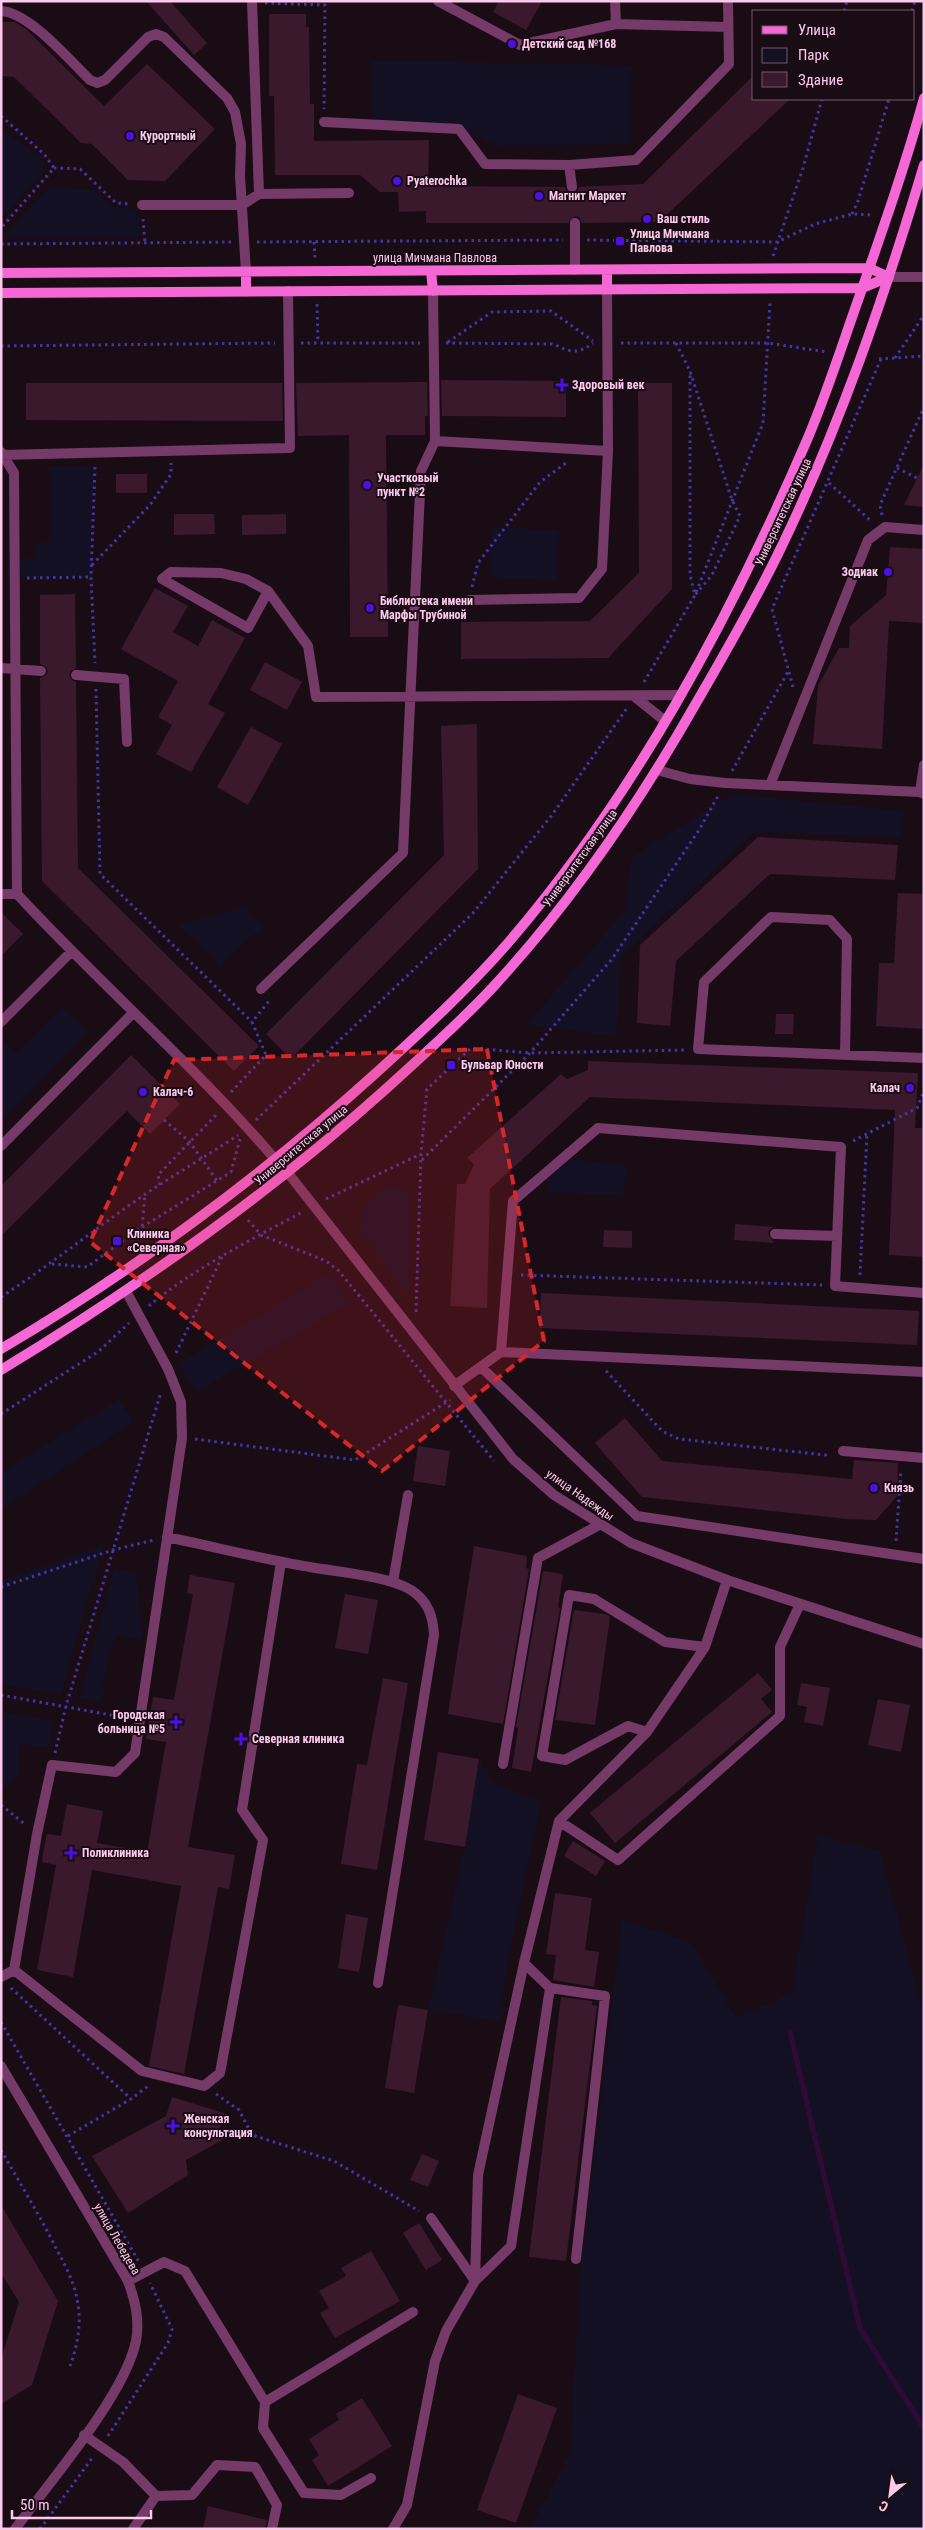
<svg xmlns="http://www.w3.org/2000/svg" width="925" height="2530" font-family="'Roboto Condensed',sans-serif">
  <rect width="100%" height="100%" fill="#1a0c15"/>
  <path fill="#131024" d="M 372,61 L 631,65 L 631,144 L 495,145 L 459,129 L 371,124 Z
    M 5,132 L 41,157 L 45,171 L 4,215 L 1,215 L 1,133 Z
    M 49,187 L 94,190 L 112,207 L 137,209 L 141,237 L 2,237 Z
    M 49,466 L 95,466 L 91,577 L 20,578 L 20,559 L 36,559 L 36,543 L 49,543 Z
    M 491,527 L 559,530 L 557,580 L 489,577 Z
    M 732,794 L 904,811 L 901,837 L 755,832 L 621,956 L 616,1037 L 527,1024 L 624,912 L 632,857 Z
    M 244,908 L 263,927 L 220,964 L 178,925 Z
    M 62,1007 L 88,1032 L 1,1121 L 1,1048 L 6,1043 L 16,1054 Z
    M 572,1159 L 627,1165 L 623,1195 L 546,1192 L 550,1173 Z
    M 388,1185 L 409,1191 L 409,1297 L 360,1230 L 364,1208 Z
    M 328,1274 L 351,1303 L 197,1391 L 178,1364 Z
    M 119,1399 L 133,1422 L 1,1509 L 1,1473 Z
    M 103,1546 L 61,1694 L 1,1685 L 1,1581 Z
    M 114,1568 L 136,1572 L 143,1639 L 115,1636 L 99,1701 L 80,1698 Z
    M 1,1711 L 52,1721 L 50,1747 L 19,1744 L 19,1777 L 1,1789 Z
    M 479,1759 L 491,1782 L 541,1802 L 506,1971 L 500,2021 L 428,2010 L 465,1847 Z
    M 818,1836 L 880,1851 L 924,2016 L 924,2529 L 530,2529 L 571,2451 L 579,2282 L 622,1920 L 691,1942 L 736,2018 L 792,1993 Z"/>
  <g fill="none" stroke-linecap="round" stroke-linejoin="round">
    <path stroke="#2d0b34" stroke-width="5.5" d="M 790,2032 L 860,2328 L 924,2428"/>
  </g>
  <path fill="#3a192d" d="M 146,1 L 170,1 L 207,43 L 194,55 Z
    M 499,1 L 542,1 L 526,30 L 493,12 Z
    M 269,14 L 306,14 L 306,27 L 309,27 L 310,104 L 314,104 L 314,141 L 429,140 L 428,186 L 565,187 L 567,192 L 572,194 L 577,192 L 579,187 L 643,184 L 754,75 L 754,99 L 790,99 L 659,222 L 582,223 L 579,217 L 575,216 L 568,223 L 426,223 L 426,211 L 399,212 L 398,192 L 380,192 L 360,175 L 275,175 L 274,96 L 269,96 Z
    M 1,22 L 14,22 L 26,29 L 104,106 L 147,64 L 215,129 L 165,181 L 128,180 L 92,144 L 81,143 L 14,77 L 1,76 Z
    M 441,380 L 566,381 L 566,417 L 442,416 Z
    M 427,382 L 428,416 L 425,416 L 425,435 L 386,435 L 388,637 L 350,637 L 349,435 L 298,436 L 296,383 Z
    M 26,383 L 282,383 L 283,421 L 26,420 Z
    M 638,383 L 672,383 L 672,589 L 608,658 L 461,659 L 461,622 L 590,621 L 639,573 Z
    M 924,464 L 924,507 L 904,505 Z
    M 116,474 L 147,474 L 147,493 L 116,493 Z
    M 174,514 L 214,514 L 215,534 L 174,535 Z
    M 286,514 L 286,534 L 242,535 L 242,515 Z
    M 890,547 L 924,549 L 924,623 L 889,621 L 882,749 L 813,744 L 818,686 L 839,648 L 849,648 L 850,626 L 886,595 Z
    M 155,588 L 188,606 L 173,632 L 198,646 L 212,620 L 245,638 L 208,704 L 225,713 L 191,772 L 156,754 L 172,725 L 158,717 L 178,681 L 121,649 Z
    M 75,594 L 76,668 L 71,671 L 69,675 L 72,680 L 76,682 L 78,868 L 259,1046 L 234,1071 L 42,881 L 40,678 L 46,675 L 48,671 L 45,666 L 40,664 L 40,595 Z
    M 265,662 L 302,682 L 287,710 L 250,690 Z
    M 477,724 L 478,869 L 291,1059 L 266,1034 L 444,855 L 441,726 Z
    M 251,727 L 282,744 L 248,805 L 217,787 Z
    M 758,837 L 898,845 L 895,880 L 770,874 L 676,961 L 670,1026 L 637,1023 L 640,945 Z
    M 898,893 L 924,894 L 924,1029 L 876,1026 L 879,963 L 894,963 Z
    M 1,912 L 23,934 L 1,956 Z
    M 776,1014 L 794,1014 L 793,1034 L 775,1034 Z
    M 131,1055 L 180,1104 L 150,1134 L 127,1111 L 1,1236 L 1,1186 Z
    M 588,1061 L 918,1073 L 915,1128 L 924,1128 L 923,1257 L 889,1255 L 895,1110 L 590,1097 L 490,1189 L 487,1308 L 450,1306 L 457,1184 L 465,1184 L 474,1164 L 467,1158 L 561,1074 L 567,1079 L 588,1070 Z
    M 735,1224 L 774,1227 L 769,1230 L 768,1234 L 774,1243 L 734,1240 Z
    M 604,1230 L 632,1231 L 632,1248 L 603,1247 Z
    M 541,1293 L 919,1311 L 917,1345 L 540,1328 Z
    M 625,1418 L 662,1461 L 852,1479 L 854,1460 L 898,1463 L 897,1496 L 876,1520 L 847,1519 L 642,1497 L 595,1443 Z
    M 418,1446 L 450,1451 L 445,1486 L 413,1481 Z
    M 474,1546 L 527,1556 L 526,1568 L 529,1569 L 503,1724 L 448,1714 Z
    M 543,1571 L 563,1574 L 558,1607 L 560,1608 L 531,1772 L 512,1768 L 518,1728 L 516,1727 Z
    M 190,1575 L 235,1583 L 188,1847 L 235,1855 L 229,1889 L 218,1887 L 184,2074 L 149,2066 L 181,1886 L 92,1870 L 73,1977 L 37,1970 L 56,1865 L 42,1862 L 44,1848 L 47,1834 L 61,1836 L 67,1804 L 103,1811 L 97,1843 L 147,1852 L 166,1742 L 146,1739 L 153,1697 L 174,1700 L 193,1594 L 187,1593 Z
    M 345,1594 L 378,1600 L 368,1654 L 335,1648 Z
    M 574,1610 L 605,1614 L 610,1617 L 595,1725 L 555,1720 Z
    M 758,1673 L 772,1690 L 761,1699 L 772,1712 L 615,1843 L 590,1813 Z
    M 383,1678 L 408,1683 L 377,1870 L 341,1864 L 357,1764 L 367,1765 Z
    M 801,1683 L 830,1688 L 823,1726 L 804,1722 L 807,1707 L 797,1705 Z
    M 878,1699 L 910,1705 L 901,1752 L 868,1745 Z
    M 438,1752 L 479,1759 L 465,1847 L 424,1840 Z
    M 573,1841 L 605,1861 L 596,1876 L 564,1856 Z
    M 555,1893 L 592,1898 L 585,1950 L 599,1952 L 594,1987 L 553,1980 L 556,1955 L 546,1954 Z
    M 346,1914 L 368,1918 L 359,1972 L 338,1968 Z
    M 561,1997 L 592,2001 L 592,2005 L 597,2006 L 566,2261 L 529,2257 Z
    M 398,2005 L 428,2010 L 414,2093 L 385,2088 Z
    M 172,2097 L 227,2114 L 219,2130 L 226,2138 L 186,2160 L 188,2175 L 128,2213 L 92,2156 L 166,2116 Z
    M 422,2154 L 439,2161 L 428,2187 L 410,2180 Z
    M 1,2205 L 58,2301 L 32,2385 L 1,2404 L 1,2359 L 19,2302 L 1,2273 Z
    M 419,2223 L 442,2260 L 426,2270 L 403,2233 Z
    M 371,2251 L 400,2301 L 335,2338 L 320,2313 L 329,2308 L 319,2291 L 346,2276 L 341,2268 Z
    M 518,2394 L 557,2408 L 516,2523 L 477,2510 Z
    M 362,2398 L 392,2446 L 328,2486 L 312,2460 L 319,2455 L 309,2439 L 339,2420 L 336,2414 Z
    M 208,2506 L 267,2520 L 265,2529 L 203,2529 Z"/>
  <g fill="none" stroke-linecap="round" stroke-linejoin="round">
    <path stroke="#4435a3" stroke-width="3" stroke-dasharray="2.5 4" stroke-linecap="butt" d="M 265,3 L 325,5 L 324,109
      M 844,11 L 847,1
      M 912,11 L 915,1
      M 1,116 L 44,154 L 54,168 L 1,228
      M 54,168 L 80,169 L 116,203 L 130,204
      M 852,214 L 858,201 L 889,99
      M 143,219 L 145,243
      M 587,240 L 777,242 L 815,224 L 852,214 L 873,215
      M 257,242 L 563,240
      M 314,242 L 315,259
      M 1,244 L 231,242
      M 773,256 L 803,168 L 822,99
      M 317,304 L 318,343
      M 448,342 L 492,312 L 551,311 L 593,341
      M 301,343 L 420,343
      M 446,343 L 554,344 C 569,353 579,354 593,343
      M 621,343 L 768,343 L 827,352
      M 676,343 L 690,371 L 732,500 L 740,516 L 712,575 L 695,595 L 690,575 L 690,371
      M 1,346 L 275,343
      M 895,358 L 924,315
      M 879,359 L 924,356
      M 95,467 L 91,577 L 95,663
      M 897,468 L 917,478
      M 829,483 L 871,521
      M 882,515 L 880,505 L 924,407
      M 92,565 L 150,505 L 171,474 L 171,463
      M 27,578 L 91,577
      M 472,587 L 478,563 L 540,482 L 566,463
      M 644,682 L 695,595 L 763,423 L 770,303
      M 793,687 L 772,609 L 881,359
      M 96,689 L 100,874 L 252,1022
      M 732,771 L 789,670
      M 231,1092 L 266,1055 L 252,1022 L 269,1001
      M 164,1120 L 189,1141 L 218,1182
      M 256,1120 L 473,913 L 552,815 L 627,708
      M 853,1141 L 917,1108 L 924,1091
      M 422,1160 L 530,1053 L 612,959 L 699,830 L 718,796
      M 160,1185 L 158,1175 L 217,1114
      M 326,1199 L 421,1154
      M 248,1220 L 261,1235 L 326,1261 L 338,1270 L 494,1461
      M 142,1227 L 231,1172 L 240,1139
      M 52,1264 L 87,1267 L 142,1227 L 145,1195
      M 521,1275 L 822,1285
      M 860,1275 L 867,1134
      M 1,1297 C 50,1265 96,1228 144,1195 C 175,1174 207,1156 238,1135
      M 149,1306 C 190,1271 255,1237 303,1212
      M 416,1312 L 421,1154 L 427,1089 L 471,1048 L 530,1053 L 685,1050
      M 176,1353 L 222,1257
      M 606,1371 L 662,1431 L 679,1439 L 825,1455 L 830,1454
      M 1,1414 L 99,1351 L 129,1323
      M 195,1439 L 355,1460 L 450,1400
      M 896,1541 L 901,1470
      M 1,1587 L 113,1550 L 154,1540
      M 1,1695 L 127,1718
      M 55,1753 L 66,1706 L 161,1392
      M 1,1805 L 26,1825
      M 11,1988 L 131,2099
      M 1,2022 L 139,2262
      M 216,2094 L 239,2110 L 252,2135 L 334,2161 L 419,2211
      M 68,2136 L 131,2099 L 148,2086
      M 1,2150 C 20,2183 40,2216 57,2250 C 65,2265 74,2282 77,2299 C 82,2322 78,2344 70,2366
      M 108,2436 L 168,2343 L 172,2329 L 150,2283
      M 40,2529 L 93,2457"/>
    <path stroke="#763a68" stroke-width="10" d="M 252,1 L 259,194
      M 438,1 L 520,45 L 616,24 L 728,27
      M 615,1 L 616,24
      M 1,11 C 29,12 70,61 90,80 L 97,83 L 105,80 L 148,37 L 156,34 L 164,37 L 227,98 L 235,112 L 241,144 L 240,176 L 246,272
      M 324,122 L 459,129 L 485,164 L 569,165 L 636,160 L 729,64 L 728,1
      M 569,165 L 572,187
      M 142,205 L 242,205 L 259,194 L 349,193
      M 575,223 L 575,270
      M 435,441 L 608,451
      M 1,452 L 14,473 L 17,894 C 101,985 195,1066 275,1159
      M 1,455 L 290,448 L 288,291
      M 268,591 L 248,628 L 162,579 L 171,572 L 221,573 L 246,579 L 268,591 L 308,646 L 316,697 L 680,695
      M 469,600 L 579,598 L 602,569 L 608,451 L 607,289
      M 1,668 L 41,671
      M 76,675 L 124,679 L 127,742
      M 635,697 L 665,721
      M 657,770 L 690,779 L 725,783 L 920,792 L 924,794
      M 770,785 L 868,540 L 885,527 L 924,530
      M 920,792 L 924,765
      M 1,894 L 17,894
      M 261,989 L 403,853 L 421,471 L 435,441 L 433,291
      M 1,1022 L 71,952
      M 845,1055 L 847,939 L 830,920 L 771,917 L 704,982 L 698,1049 L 924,1058
      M 1,1146 L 133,1013
      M 775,1234 L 837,1236
      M 501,1352 L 513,1201 L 598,1128 L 841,1147 L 835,1286 L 924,1293
      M 482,1368 L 637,1516 L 924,1559
      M 454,1386 L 501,1352 L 924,1372
      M 843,1451 L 924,1458
      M 167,1537 C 215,1547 262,1559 310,1567 C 338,1572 388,1576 411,1590 C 428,1601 433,1616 434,1635 L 378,1983
      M 393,1582 L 408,1495
      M 647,1732 L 628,1726 L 565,1760 L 542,1756 L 569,1595 L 594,1599 L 665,1642 L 705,1647
      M 503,1764 L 538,1558 L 599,1525
      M 559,1821 L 618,1860 L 780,1716 L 780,1647 L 800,1604
      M 14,1970 L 142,2071 L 204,2086 L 220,2073 L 263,1840 L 242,1810 L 281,1562
      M 1,1977 L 14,1970 L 37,1834 L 52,1765 L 116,1772 L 135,1753 L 182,1438 L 181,1402 L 168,1369 L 126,1291
      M 550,1988 L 605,1996 L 576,2259
      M 431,2218 L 475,2281 L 511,2246 L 550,1988 L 524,1963
      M 128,2281 L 164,2262 L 185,2271 L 265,2402 L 263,2428 L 304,2493 L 341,2495 L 371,2478
      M 265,2402 L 413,2312
      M 84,2435 L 123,2462 L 156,2496
      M 156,2496 L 192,2495 L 217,2465 L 255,2467 L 277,2505 L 272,2529
      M 133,2529 L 156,2496
      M 393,2529 L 407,2505 L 435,2361 L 446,2331 L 475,2281 L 478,2175 L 524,1963 L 559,1821 L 647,1732 L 705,1647 L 727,1580"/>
    <path stroke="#763a68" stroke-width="10" d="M 889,277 L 924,277
      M 288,1173 L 513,1459 L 554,1495 L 631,1543 L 727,1580 L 924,1644
      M 1,2066 L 128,2281 C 135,2301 140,2319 136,2341 C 125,2395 49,2483 15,2529"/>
    <path stroke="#f467d5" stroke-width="10" d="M 607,270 L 607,289
      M 431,271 L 433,291
      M 246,272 L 246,292
      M 1,273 L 869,268 L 889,277
      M 1,293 L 862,288 L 889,277
      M 1,1349 C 135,1270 261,1177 376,1073 C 422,1031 467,990 508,943 C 635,795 730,619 807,440 C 828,391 844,339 862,289 C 884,226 906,163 924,98
      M 1,1370 C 138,1287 268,1195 387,1088 C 424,1054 461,1022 495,985 C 573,900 638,805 695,705 C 724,655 753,605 778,554 C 839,429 884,298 924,165"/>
  </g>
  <path fill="#d62828" fill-opacity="0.2" stroke="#d62828" stroke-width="4" stroke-dasharray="10 6" stroke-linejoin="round" d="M 487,1049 L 544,1341 L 382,1471 L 90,1242 L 174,1060 Z"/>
  <g fill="#4e10e0" stroke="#1a0c15" stroke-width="2">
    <circle cx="512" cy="44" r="5"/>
    <circle cx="130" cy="136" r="5"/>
    <circle cx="397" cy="181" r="5"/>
    <circle cx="539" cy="196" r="5"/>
    <circle cx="647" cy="219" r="5"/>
    <rect x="615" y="236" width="10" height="10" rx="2.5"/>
    <path d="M559.5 377.5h5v5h5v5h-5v5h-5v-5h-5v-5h5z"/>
    <circle cx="367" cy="485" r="5"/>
    <circle cx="888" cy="572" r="5"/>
    <circle cx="370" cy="608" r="5"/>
    <rect x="446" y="1060" width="10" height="10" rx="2.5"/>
    <circle cx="910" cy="1088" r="5"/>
    <circle cx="143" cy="1092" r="5"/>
    <rect x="112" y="1236" width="10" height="10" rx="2.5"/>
    <circle cx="874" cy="1488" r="5"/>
    <path d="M173.5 1714.5h5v5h5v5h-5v5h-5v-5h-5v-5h5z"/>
    <path d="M238.5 1731.5h5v5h5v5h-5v5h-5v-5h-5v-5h5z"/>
    <path d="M68.5 1845.5h5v5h5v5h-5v5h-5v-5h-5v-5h5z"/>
    <path d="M170.5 2118.5h5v5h5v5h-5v5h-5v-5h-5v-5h5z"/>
  </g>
  <g text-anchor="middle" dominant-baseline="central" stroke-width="4" stroke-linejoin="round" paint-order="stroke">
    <g font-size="12" font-weight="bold" fill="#fbc9ec" stroke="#1a0c15" text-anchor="start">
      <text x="522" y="44">Детский сад №168</text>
      <text x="140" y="136">Курортный</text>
      <text x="407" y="181">Pyaterochka</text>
      <text x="549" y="196">Магнит Маркет</text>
      <text x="657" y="219">Ваш стиль</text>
      <text x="630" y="234">Улица Мичмана<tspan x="630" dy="14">Павлова</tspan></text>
      <text x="572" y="385">Здоровый век</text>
      <text x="377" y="478">Участковый<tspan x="377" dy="14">пункт №2</tspan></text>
      <text x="878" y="572" text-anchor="end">Зодиак</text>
      <text x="380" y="601">Библиотека имени<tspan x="380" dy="14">Марфы Трубиной</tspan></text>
      <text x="461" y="1065">Бульвар Юности</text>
      <text x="900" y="1088" text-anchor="end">Калач</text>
      <text x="153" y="1092">Калач-6</text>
      <text x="127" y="1234">Клиника<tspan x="127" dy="14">«Северная»</tspan></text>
      <text x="884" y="1488">Князь</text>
      <text x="165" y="1715" text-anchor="end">Городская<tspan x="165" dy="14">больница №5</tspan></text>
      <text x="252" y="1739">Северная клиника</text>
      <text x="82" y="1853">Поликлиника</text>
      <text x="184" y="2119">Женская<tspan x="184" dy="14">консультация</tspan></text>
    </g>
    <g font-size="12" fill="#fbc9ec" stroke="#1a0c15">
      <text x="435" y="258">улица Мичмана Павлова</text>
      <text transform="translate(783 512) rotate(-65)">Университетская улица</text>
      <text transform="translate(580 858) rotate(-54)">Университетская улица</text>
      <text transform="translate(301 1145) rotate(-40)">Университетская улица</text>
      <text transform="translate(580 1495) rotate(35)">улица Надежды</text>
      <text transform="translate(117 2239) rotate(60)">улица Лебедева</text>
    </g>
  </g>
  <rect width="925" height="2530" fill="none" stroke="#fbc9ec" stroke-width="5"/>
  <rect x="752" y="10" width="162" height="90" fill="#1a0c15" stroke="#74586b"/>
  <rect x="762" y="26" width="25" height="8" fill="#f467d5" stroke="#74586b"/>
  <text x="798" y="35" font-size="15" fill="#fbc9ec">Улица</text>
  <rect x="762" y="48" width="25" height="15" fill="#131024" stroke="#74586b"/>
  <text x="798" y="60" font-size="15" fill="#fbc9ec">Парк</text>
  <rect x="762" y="72" width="25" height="15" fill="#3a192d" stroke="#74586b"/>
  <text x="798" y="85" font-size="15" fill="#fbc9ec">Здание</text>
  <g transform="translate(890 2495) rotate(209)" stroke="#1a0c15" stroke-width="4" paint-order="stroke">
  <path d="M0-4L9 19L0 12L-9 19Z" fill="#fbc9ec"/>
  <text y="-8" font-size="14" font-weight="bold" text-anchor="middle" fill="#fbc9ec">С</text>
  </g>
  <path d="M12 2510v8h139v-8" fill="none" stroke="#fbc9ec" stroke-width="2.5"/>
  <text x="20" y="2510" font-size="15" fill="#fbc9ec" stroke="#1a0c15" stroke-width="4" paint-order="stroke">50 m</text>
</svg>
